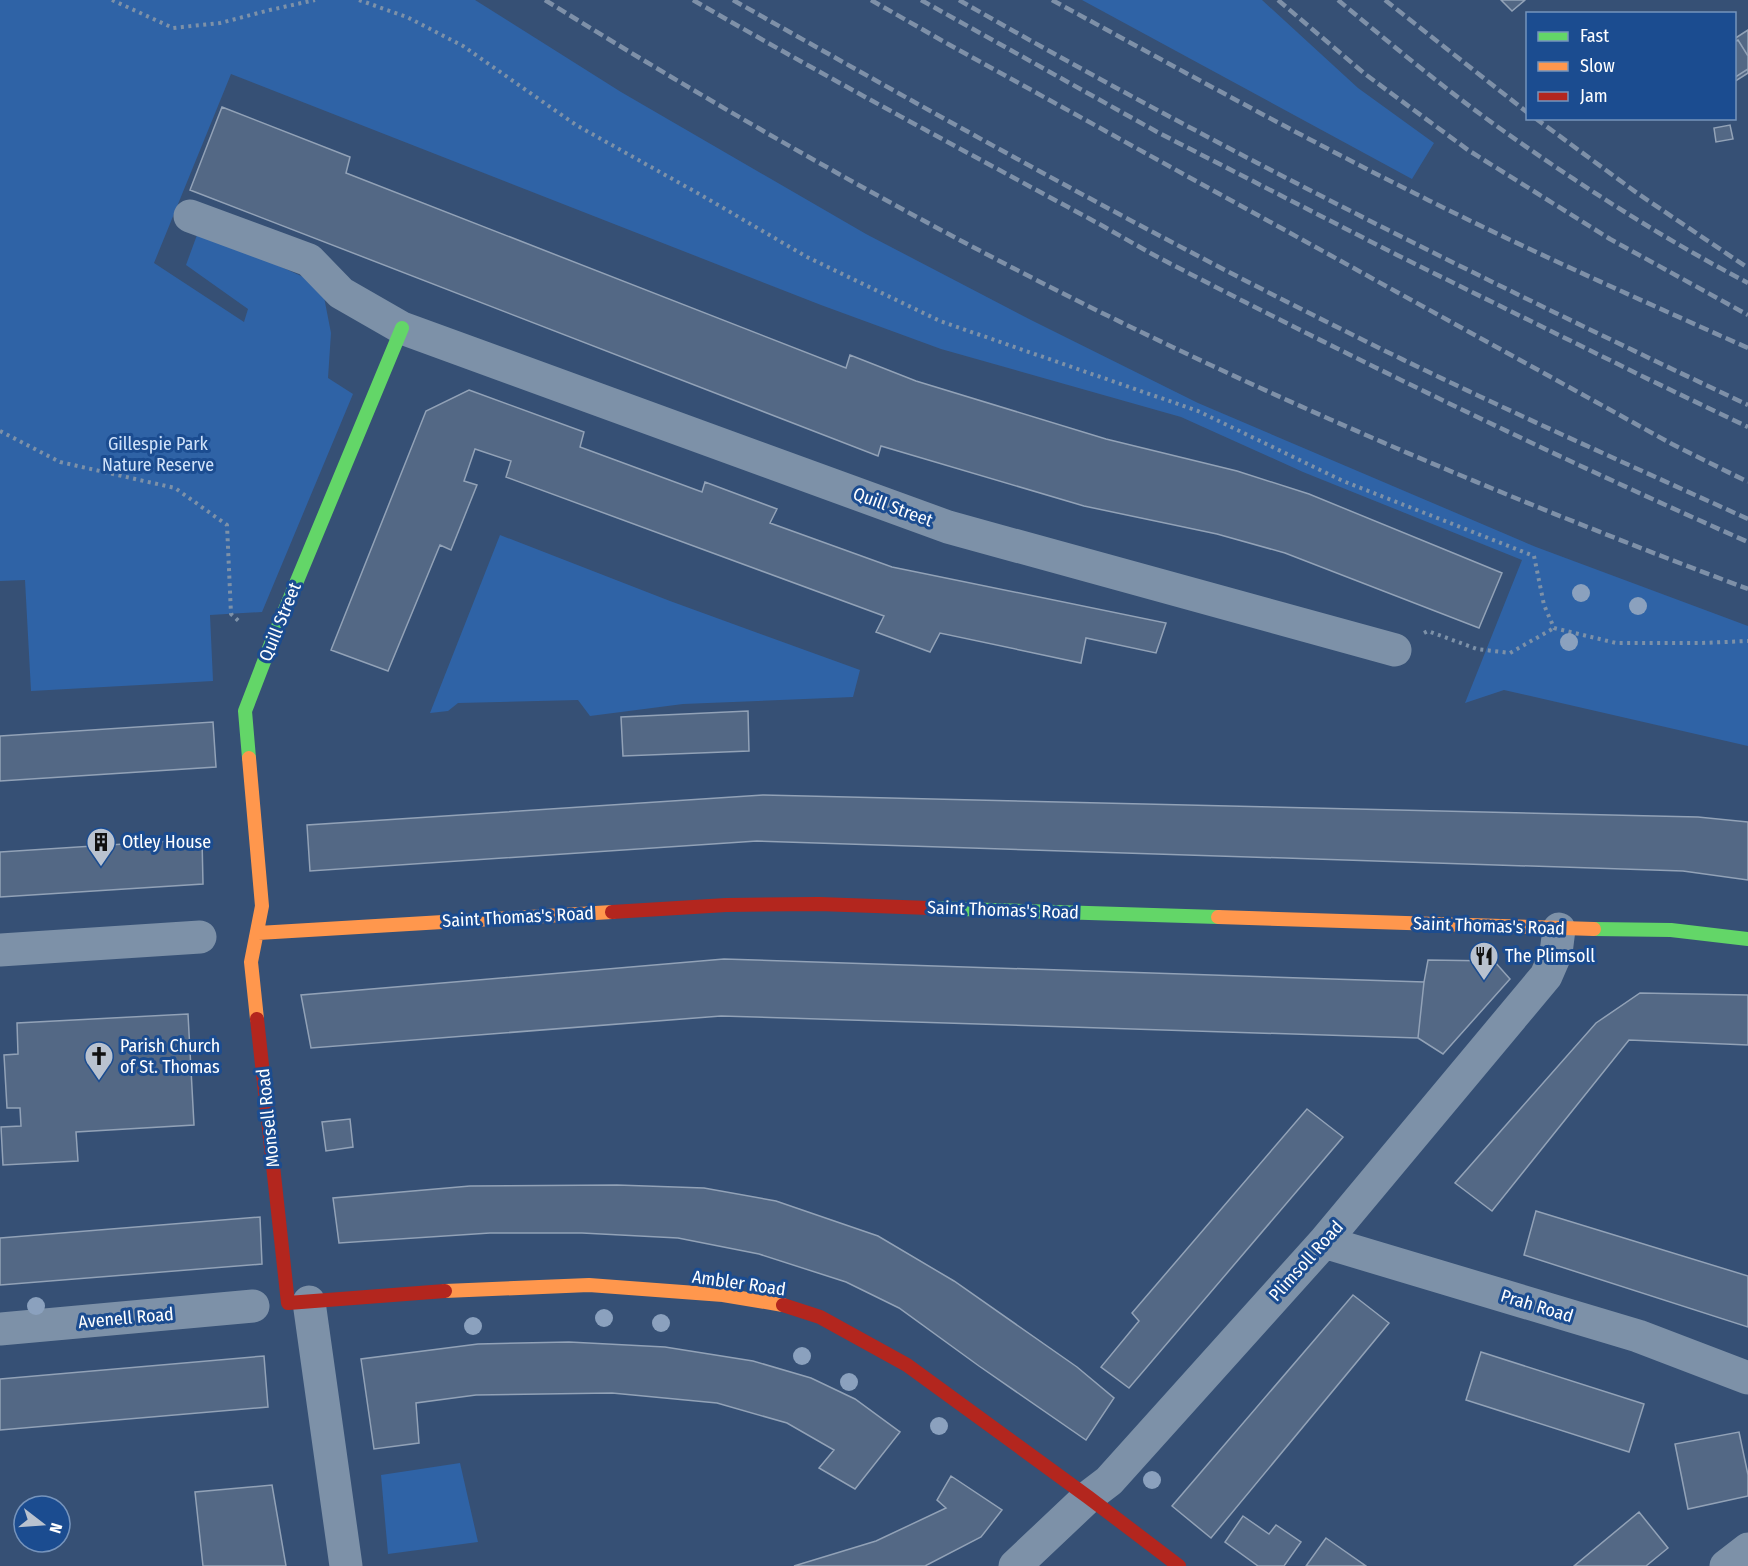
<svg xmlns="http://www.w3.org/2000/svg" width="1748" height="1566" font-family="'Fira Sans Condensed',sans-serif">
  <rect width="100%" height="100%" fill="#365075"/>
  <path fill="#2f63a6" d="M 0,0 L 475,0 L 621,92 L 866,234 L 1031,320 L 1198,403 L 1536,547 L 1748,626 L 1748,746 L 1504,690 L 1465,703 L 1522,560 L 1303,472 L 1181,417 L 941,349 L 821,305 L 231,74 L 154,263 L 244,322 L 248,309 L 186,265 L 197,235 L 266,260 L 310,280 L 324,297 L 331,333 L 328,378 L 353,394 L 262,612 L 210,615 L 213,681 L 31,691 L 25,580 L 0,581 Z
    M 1082,0 L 1262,0 L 1358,88 L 1434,143 L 1412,179 Z
    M 500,535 L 670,601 L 860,670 L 853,697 L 683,704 L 590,716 L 578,700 L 458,703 L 448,711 L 430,713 Z
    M 460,1463 L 478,1542 L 388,1554 L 381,1475 Z"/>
  <path fill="#536885" stroke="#92a2b7" stroke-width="1.5" d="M 1501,0 L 1525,0 L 1512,11 Z
    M 1748,30 L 1748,73 L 1734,82 L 1734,39 Z
    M 1738,40 L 1748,56 L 1748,69 L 1734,78 L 1734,42 Z
    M 222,107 L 350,157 L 346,173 L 846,368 L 850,355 L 916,381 L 1106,439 L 1237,471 L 1309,494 L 1502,573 L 1479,628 L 1285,553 L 1217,534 L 1084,506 L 881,446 L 878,456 L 190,190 Z
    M 1730,125 L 1733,139 L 1716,142 L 1714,128 Z
    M 469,390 L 584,432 L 580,447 L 702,492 L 705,482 L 777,509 L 770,523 L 892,567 L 1166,623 L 1156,653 L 1086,638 L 1081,663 L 940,633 L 930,652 L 876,632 L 884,616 L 506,477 L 511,461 L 475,449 L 464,481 L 477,485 L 451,550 L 440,545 L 388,671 L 331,650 L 426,411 Z
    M 748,711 L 749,751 L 623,756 L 621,717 Z
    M 213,722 L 216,767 L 0,781 L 0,736 Z
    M 763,795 L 1698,817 L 1748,822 L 1748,880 L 1683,871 L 757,841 L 310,871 L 307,825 Z
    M 202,839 L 203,884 L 0,897 L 0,852 Z
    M 724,959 L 1424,982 L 1418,1038 L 721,1016 L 311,1048 L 301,995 Z
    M 1428,960 L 1494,961 L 1510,979 L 1443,1054 L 1418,1038 L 1424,982 Z
    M 1640,993 L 1748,995 L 1748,1045 L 1629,1040 L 1492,1211 L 1455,1183 L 1596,1023 Z
    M 188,1014 L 194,1125 L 76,1132 L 78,1161 L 3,1165 L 1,1127 L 21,1126 L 20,1108 L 7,1108 L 4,1055 L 18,1054 L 17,1023 Z
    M 1307,1109 L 1343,1137 L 1129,1388 L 1101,1367 L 1139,1321 L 1132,1313 Z
    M 350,1119 L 353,1147 L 326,1151 L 322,1122 Z
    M 617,1185 L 704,1188 L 776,1201 L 878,1236 L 954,1281 L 1077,1367 L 1114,1398 L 1086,1440 L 979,1366 L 899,1308 L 846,1282 L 759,1254 L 678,1238 L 582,1233 L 490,1233 L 339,1243 L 333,1198 L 470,1186 Z
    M 1536,1211 L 1748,1276 L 1748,1327 L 1524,1255 Z
    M 260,1217 L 262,1264 L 0,1285 L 0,1238 Z
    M 1353,1295 L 1389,1323 L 1211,1538 L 1172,1506 Z
    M 569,1342 L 665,1347 L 753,1361 L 811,1378 L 855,1399 L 900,1432 L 855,1489 L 819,1468 L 834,1450 L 787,1423 L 717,1403 L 612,1393 L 476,1395 L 416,1403 L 419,1443 L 374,1449 L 361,1359 L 478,1344 Z
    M 1481,1352 L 1644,1404 L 1629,1452 L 1466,1400 Z
    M 264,1356 L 268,1407 L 0,1430 L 0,1379 Z
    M 1739,1432 L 1748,1475 L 1748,1496 L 1688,1509 L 1675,1444 Z
    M 951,1476 L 1002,1510 L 981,1537 L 925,1566 L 794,1566 L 876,1541 L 946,1508 L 937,1500 Z
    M 272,1485 L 286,1566 L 203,1566 L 195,1492 Z
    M 1639,1512 L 1668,1548 L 1646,1566 L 1574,1566 Z
    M 1243,1516 L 1269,1534 L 1276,1525 L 1301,1542 L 1284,1566 L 1258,1566 L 1225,1542 Z
    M 1326,1538 L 1366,1566 L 1306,1566 Z"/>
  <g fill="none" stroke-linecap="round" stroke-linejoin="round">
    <path stroke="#7d91a8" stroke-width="4" stroke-dasharray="3 4.5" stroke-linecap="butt" d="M 112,0 L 173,28 L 220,23 L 270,10 L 315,0
      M 359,0 L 407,17 L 463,46 L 576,125 L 701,195 L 807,257 L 940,321 L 1198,411 L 1343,481 L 1534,556 L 1544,605 L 1554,628 L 1616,643 L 1702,643 L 1748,641
      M 0,431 L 60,462 L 175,488 L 227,525 L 231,614 L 241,623
      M 1424,633 L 1428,631 L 1477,649 L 1510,653 L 1554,628"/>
    <path stroke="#7d91a8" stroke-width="33" d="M 190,216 L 309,260 L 341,293 L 402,328 L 948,527 L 1395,650
      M 0,950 L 200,937
      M 1324,1242 L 1638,1336 L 1748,1378
      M 309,1302 L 346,1566
      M 0,1329 L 253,1306
      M 1015,1566 L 1088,1497 L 1109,1481 L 1324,1242 L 1546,976 L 1556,953 L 1559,929
      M 1726,1566 L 1748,1549"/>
    <path stroke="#63d668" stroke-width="14" d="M 249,758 L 245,711 L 270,646 L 402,328
      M 930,908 L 1218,917
      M 1594,929 L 1671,930 L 1748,939"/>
    <path stroke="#ff974d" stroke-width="14" d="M 249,758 L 262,906 L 251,962 L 257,1019
      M 1218,917 L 1594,929
      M 258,933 L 612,912
      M 445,1291 L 589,1285 L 723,1295 L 783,1305"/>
    <path stroke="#b3261e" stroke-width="14" d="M 612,912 L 726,905 L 819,904 L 930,908
      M 257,1019 L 288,1303 L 445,1291
      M 783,1305 L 820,1317 L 907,1365 L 1088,1497 L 1179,1566"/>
    <path stroke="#7e90a8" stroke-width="4.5" stroke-dasharray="10 4.5" stroke-linecap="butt" d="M 545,0 C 698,95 853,185 1013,268 C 1251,391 1498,495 1748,589
      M 693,0 C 824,76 957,147 1090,219 C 1118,234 1145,251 1173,265 C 1362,363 1554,456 1748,542
      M 733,0 C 938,116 1143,231 1353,335 C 1483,400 1616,459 1748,519
      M 871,0 L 948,44 L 1672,444 L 1748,482
      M 921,0 L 1159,133 L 1397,255 L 1650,380 L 1748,427
      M 959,0 C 1215,147 1481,279 1748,405
      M 1052,0 C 1179,69 1305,139 1434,203 C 1537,254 1643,301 1748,348
      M 1278,0 L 1365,74 L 1468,150 L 1610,239 L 1748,315
      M 1338,0 C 1392,45 1447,91 1505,132 C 1583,187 1664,239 1748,283
      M 1385,0 L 1528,113
      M 1535,118 L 1637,193 L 1748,268"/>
  </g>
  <g fill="#8ba1be">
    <circle cx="1581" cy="593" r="9"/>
    <circle cx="1638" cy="606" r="9"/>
    <circle cx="1569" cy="642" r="9"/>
    <circle cx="36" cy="1306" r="9"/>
    <circle cx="604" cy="1318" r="9"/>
    <circle cx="661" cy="1323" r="9"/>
    <circle cx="473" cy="1326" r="9"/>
    <circle cx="802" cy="1356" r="9"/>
    <circle cx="849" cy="1382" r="9"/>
    <circle cx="939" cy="1426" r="9"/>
    <circle cx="1152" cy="1480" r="9"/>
  </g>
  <defs>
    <g id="building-pin" transform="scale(1.5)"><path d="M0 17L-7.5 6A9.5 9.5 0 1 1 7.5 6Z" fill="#b9c2cf" stroke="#1b4c90"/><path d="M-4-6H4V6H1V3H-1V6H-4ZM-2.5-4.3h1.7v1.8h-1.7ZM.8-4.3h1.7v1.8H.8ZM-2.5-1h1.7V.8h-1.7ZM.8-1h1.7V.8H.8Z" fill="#111"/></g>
    <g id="restaurant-pin" transform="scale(1.5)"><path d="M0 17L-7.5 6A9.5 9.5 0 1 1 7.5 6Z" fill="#b9c2cf" stroke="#1b4c90"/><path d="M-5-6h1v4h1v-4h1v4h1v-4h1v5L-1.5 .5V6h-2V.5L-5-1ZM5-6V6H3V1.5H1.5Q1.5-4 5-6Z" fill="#111"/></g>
    <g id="church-pin" transform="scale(1.5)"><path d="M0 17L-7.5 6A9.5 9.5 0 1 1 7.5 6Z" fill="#b9c2cf" stroke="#1b4c90"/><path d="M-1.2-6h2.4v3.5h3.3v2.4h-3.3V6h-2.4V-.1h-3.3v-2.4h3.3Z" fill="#111"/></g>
  </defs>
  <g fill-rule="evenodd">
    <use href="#building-pin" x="101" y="842"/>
    <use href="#restaurant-pin" x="1484" y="956"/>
    <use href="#church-pin" x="99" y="1056"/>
  </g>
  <g text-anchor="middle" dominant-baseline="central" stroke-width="6" stroke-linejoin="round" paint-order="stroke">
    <g font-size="18" fill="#d1e3fa" stroke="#1b4c90">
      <text x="158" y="444">Gillespie Park<tspan x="158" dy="21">Nature Reserve</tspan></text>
    </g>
    <g font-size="18" fill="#fff" stroke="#1b4c90">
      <text transform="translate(893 507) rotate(20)">Quill Street</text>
      <text transform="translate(280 622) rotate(-68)">Quill Street</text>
      <text transform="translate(1003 910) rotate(2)">Saint Thomas's Road</text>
      <text transform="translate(518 917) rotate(-3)">Saint Thomas's Road</text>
      <text transform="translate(1489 926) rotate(2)">Saint Thomas's Road</text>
      <text transform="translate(268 1118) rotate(-96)">Monsell Road</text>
      <text transform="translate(1306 1261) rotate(-48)">Plimsoll Road</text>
      <text transform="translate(739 1283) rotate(8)">Ambler Road</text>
      <text transform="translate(1537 1306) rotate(17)">Prah Road</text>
      <text transform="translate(126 1318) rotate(-5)">Avenell Road</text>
    </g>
    <g font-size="18" fill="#fff" stroke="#1b4c90" text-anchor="start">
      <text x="122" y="842">Otley House</text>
      <text x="1505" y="956">The Plimsoll</text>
      <text x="120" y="1046">Parish Church<tspan x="120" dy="21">of St. Thomas</tspan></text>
    </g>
  </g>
  <rect x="1526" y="12" width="210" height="108" fill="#1b4c90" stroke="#7694bc" stroke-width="1.5"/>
  <rect x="1538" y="32" width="30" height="9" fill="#63d668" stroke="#7694bc" stroke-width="1.5"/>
  <text x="1580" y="42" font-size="18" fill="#ffffff">Fast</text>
  <rect x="1538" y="62" width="30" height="9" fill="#ff974d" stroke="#7694bc" stroke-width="1.5"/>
  <text x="1580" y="72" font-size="18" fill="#ffffff">Slow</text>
  <rect x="1538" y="92" width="30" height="9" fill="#b3261e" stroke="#7694bc" stroke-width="1.5"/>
  <text x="1580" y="102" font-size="18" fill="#ffffff">Jam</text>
  <g transform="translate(42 1524) rotate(107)"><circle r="28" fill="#1b4c90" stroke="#7694bc" stroke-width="1.5"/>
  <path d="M0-4.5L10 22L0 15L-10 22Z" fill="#b9c2cf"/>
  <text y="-9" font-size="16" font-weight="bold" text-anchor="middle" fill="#ffffff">N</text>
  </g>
</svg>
